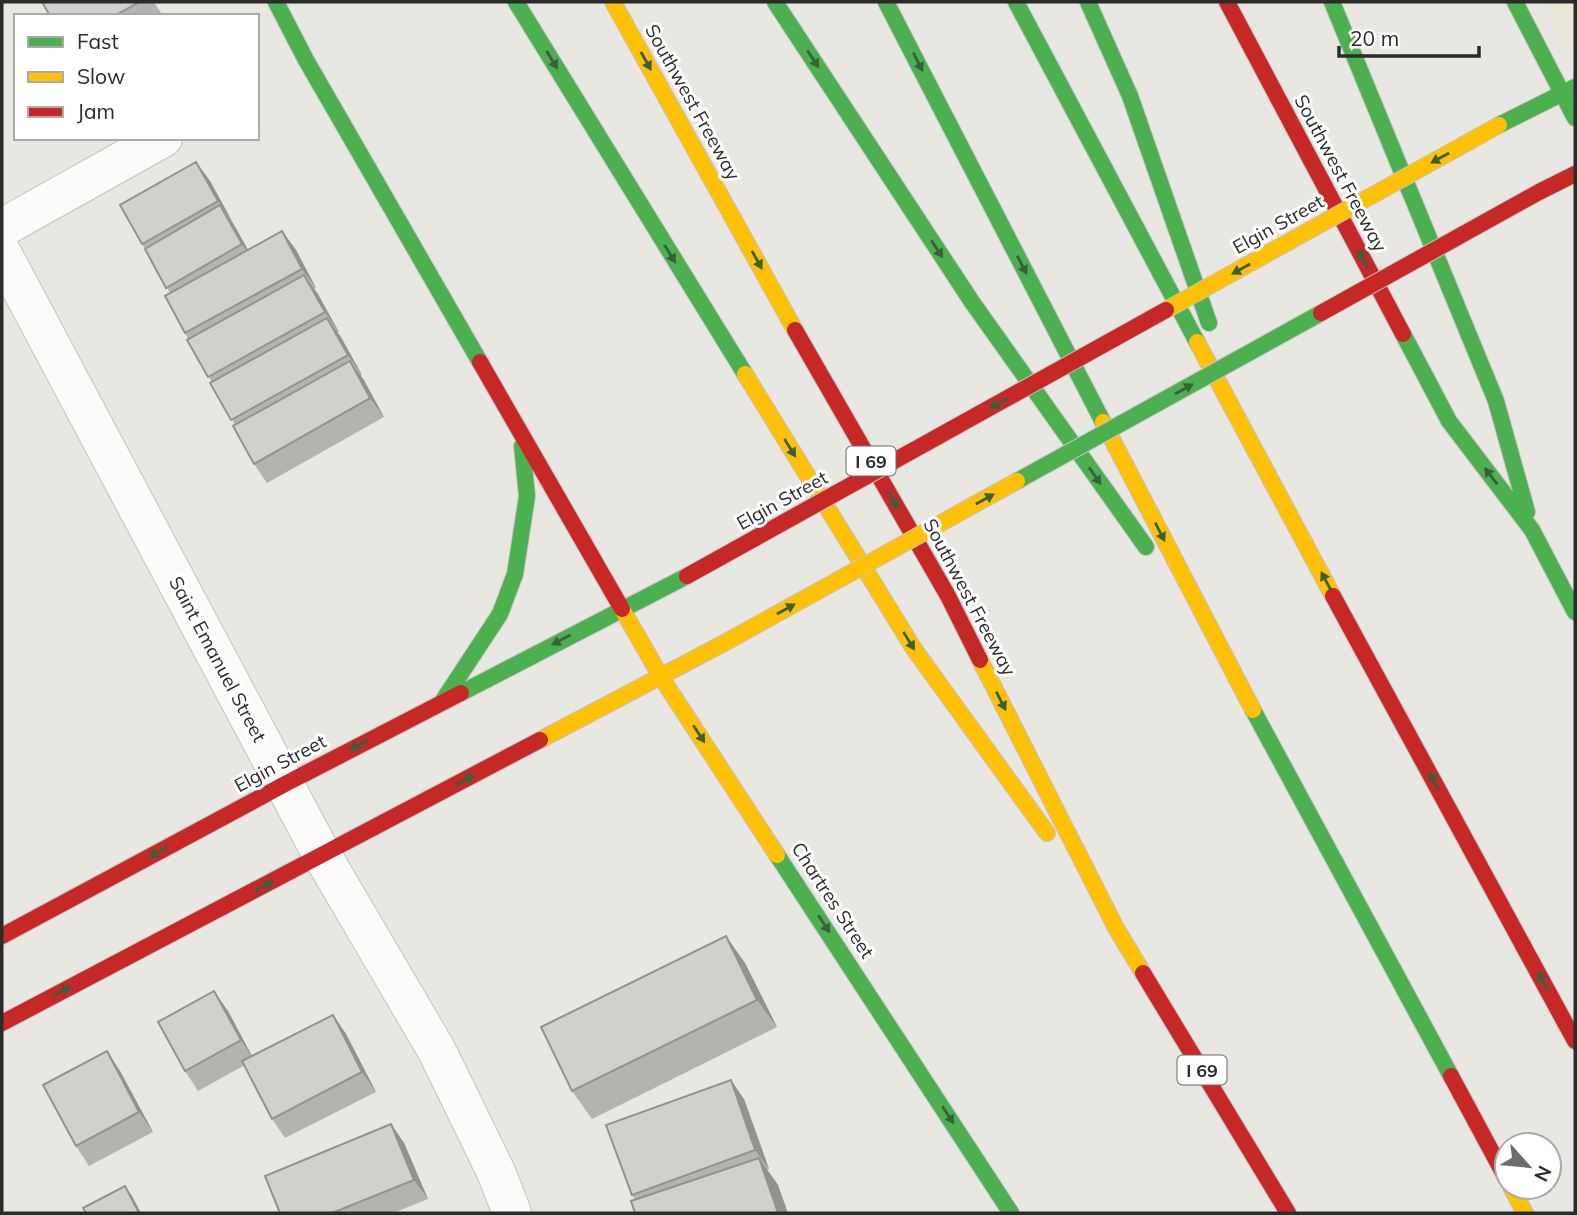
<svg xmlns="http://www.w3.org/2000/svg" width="1577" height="1215" font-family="Mulish,sans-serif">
  <rect width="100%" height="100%" fill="#e8e7e1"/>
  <path fill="#eae7d7" d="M 1545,2 L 1575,2 L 1575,42 L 1566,47 Z"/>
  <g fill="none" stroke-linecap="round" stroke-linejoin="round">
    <g stroke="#c2c2c1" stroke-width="40">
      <path id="street" d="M 2,228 L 163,138
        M 2,253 L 322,855 L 437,1051 L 496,1172 L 512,1213"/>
    </g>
    <g stroke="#c2c2c1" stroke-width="18">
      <path id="fast" d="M 276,2 L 306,60 L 480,362
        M 516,2 L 745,374
        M 775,2 L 972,302 L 1146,547
        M 886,2 L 1103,422
        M 1016,2 L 1197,342
        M 1088,2 L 1130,96 L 1209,323
        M 1332,2 L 1496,401 L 1527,512
        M 1515,2 L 1575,118
        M 1499,125 L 1575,87
        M 1403,334 L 1449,421 L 1532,530 L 1575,612
        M 461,693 L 687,576
        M 442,702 L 500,614 L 515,574 L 527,496 L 522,446
        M 1253,710 L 1451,1076
        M 777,855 L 1011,1213"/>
    </g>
    <g stroke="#c2c2c1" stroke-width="18">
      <path id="slow" d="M 613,2 L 795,330
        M 1197,342 L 1333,596
        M 745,374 L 914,649 L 1047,833
        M 1103,422 L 1253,710
        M 622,609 L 661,677 L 777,855
        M 980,660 L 1116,928 L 1143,973
        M 540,740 L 726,642
        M 1511,1187 L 1525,1213"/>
    </g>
    <g stroke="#c2c2c1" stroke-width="18">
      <path id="jam" d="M 1227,2 L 1403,334
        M 1539,192 L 1575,174
        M 795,330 L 948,596 L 980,660
        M 480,362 L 622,609
        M 1333,596 L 1575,1041
        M 2,936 L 285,784 L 461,693
        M 1143,973 L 1288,1213
        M 2,1023 L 540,740
        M 1451,1076 L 1507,1180"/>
    </g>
    <use href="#street" stroke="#fcfbfa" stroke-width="38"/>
    <use href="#fast" stroke="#4caf50" stroke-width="16"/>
    <use href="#slow" stroke="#ffc107" stroke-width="16"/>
    <use href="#jam" stroke="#c62828" stroke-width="16"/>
    <g stroke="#c5c4c2" stroke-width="18" stroke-linecap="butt">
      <path id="fast-bridge" d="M 1017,481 L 1321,313"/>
    </g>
    <g stroke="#c5c4c2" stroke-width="18" stroke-linecap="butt">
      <path id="slow-bridge" d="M 1166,310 L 1499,125
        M 726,642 L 1017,481"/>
    </g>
    <g stroke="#c5c4c2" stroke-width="18" stroke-linecap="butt">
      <path id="jam-bridge" d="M 1321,313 L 1539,192
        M 687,576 L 1166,310"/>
    </g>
    <use href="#fast-bridge" stroke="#4caf50" stroke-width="16"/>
    <use href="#slow-bridge" stroke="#ffc107" stroke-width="16"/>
    <use href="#jam-bridge" stroke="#c62828" stroke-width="16"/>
  </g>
  <path fill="#b4b3af" d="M 42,2 L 154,2 L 163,16 L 50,16 Z
    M 196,162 L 210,181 L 248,250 L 282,231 L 296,250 L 316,288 L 314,289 L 339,332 L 337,332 L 362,375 L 360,376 L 384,417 L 267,483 L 254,464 L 235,425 L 185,333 L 170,293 L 120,205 Z
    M 745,963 L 777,1027 L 592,1119 L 572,1091 Z
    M 228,1011 L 252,1056 L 333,1015 L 346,1034 L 376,1092 L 285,1138 L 272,1119 L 245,1065 L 198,1091 L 185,1071 Z
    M 120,1071 L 153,1132 L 89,1166 L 76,1146 Z
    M 744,1099 L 769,1169 L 767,1170 L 778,1185 L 635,1200 L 632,1195 Z
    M 391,1124 L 404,1143 L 428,1199 L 393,1213 L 280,1213 Z"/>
  <path fill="#92928f" d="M 196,162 L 210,181 L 232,221 L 218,201 Z
    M 220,205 L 234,225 L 256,264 L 242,244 Z
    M 282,231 L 296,250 L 316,288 L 302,269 Z
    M 304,275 L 318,294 L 339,332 L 325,312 Z
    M 327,318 L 341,337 L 362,375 L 348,355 Z
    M 350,361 L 364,380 L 384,417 L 370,398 Z
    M 726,936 L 745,963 L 777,1027 L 757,1000 Z
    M 214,991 L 228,1011 L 254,1060 L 241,1040 Z
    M 333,1015 L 346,1034 L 376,1092 L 362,1072 Z
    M 107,1051 L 120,1071 L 153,1132 L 139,1112 Z
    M 731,1080 L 744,1099 L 769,1169 L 755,1150 Z
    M 391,1124 L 404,1143 L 428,1199 L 414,1180 Z
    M 759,1158 L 778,1185 L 788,1213 L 778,1213 Z
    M 125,1186 L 132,1196 L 141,1213 L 139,1213 Z"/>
  <path fill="#d1d0cc" stroke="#92928f" stroke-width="2" d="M 42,2 L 139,2 L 114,16 L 50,16 Z
    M 196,162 L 218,201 L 142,244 L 120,205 Z
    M 220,205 L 242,244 L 166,288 L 145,249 Z
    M 282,231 L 302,269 L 185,333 L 165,296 Z
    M 304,275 L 325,312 L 208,377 L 187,340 Z
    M 327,318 L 348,355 L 231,420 L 210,383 Z
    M 350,361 L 370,398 L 254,464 L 233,426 Z
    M 726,936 L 757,1000 L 572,1091 L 541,1027 Z
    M 214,991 L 241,1040 L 185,1071 L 158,1022 Z
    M 333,1015 L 362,1072 L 272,1119 L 242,1061 Z
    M 107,1051 L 139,1112 L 76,1146 L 43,1085 Z
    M 731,1080 L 755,1150 L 632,1195 L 606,1125 Z
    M 391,1124 L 414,1180 L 332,1213 L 280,1213 L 265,1176 Z
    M 759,1158 L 778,1213 L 635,1213 L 631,1201 Z
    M 125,1186 L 139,1213 L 86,1213 L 83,1208 Z"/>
  <defs><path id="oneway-solid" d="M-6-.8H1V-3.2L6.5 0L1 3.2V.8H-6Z" transform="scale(1.75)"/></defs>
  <g fill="#38603a">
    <use href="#oneway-solid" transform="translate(813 59) rotate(57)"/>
    <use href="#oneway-solid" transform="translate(552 60) rotate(59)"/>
    <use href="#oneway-solid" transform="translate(646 61) rotate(61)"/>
    <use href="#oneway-solid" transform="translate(918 62) rotate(63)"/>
    <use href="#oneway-solid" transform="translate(1440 158) rotate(151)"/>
    <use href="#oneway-solid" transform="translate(937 249) rotate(57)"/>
    <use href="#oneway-solid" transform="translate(670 254) rotate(58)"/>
    <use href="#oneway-solid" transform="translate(1363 259) rotate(-118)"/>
    <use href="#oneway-solid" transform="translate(757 260) rotate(61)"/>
    <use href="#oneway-solid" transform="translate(1022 265) rotate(63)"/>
    <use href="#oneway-solid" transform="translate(1241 269) rotate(151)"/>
    <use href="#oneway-solid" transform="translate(1184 389) rotate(-29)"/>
    <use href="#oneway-solid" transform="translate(999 403) rotate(151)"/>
    <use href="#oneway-solid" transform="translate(790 448) rotate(58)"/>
    <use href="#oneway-solid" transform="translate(1095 476) rotate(55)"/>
    <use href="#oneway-solid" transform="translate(1491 476) rotate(-127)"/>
    <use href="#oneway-solid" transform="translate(985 499) rotate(-29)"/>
    <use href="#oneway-solid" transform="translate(893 500) rotate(60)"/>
    <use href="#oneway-solid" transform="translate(1160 532) rotate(63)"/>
    <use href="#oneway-solid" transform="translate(1326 581) rotate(-118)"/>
    <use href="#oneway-solid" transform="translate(786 609) rotate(-29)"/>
    <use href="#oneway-solid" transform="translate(561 640) rotate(152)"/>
    <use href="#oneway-solid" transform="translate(909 641) rotate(58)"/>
    <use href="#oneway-solid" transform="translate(1001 701) rotate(63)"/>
    <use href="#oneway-solid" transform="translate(699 734) rotate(57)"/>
    <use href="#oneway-solid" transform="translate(359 745) rotate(153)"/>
    <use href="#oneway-solid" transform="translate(465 780) rotate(-28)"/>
    <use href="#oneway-solid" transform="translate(1434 781) rotate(-118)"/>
    <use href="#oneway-solid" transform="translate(158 852) rotate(152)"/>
    <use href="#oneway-solid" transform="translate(264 886) rotate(-28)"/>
    <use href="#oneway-solid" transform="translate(824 924) rotate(57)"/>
    <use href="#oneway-solid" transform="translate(1543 981) rotate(-118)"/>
    <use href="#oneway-solid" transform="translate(62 991) rotate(-28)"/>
    <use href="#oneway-solid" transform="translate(948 1115) rotate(57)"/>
  </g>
  <g text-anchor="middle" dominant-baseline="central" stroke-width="6" stroke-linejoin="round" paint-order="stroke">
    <g fill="#fff" stroke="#6b6b6b" stroke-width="2">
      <rect x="846.5" y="446.5" width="49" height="29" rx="5"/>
      <rect x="1177.5" y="1055.5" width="49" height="29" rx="5"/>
    </g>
    <g font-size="18" font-weight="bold" fill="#2b2b2b">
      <text x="871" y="461">I 69</text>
      <text x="1202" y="1070">I 69</text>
    </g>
    <g font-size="19" fill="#2b2b2b" stroke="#fff">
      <text transform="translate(693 102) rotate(61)">Southwest Freeway</text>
      <text transform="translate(1341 173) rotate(62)">Southwest Freeway</text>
      <text transform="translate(1278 224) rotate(-29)">Elgin Street</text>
      <text transform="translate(782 500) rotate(-29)">Elgin Street</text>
      <text transform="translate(970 597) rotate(62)">Southwest Freeway</text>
      <text transform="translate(218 659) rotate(62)">Saint Emanuel Street</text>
      <text transform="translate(280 763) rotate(-28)">Elgin Street</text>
      <text transform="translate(833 900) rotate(57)">Chartres Street</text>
    </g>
  </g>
  <rect width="1577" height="1215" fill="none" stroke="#2b2b2b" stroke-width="7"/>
  <rect x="14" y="14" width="245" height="126" fill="#ffffff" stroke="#aaaaaa" stroke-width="2"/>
  <rect x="28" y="37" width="35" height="10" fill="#4caf50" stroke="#aaaaaa" stroke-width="2"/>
  <text x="77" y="49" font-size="21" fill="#2b2b2b">Fast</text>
  <rect x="28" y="72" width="35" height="10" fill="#ffc107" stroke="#aaaaaa" stroke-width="2"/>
  <text x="77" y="84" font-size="21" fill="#2b2b2b">Slow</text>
  <rect x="28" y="107" width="35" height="10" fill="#c62828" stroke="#aaaaaa" stroke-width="2"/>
  <text x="77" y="119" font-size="21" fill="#2b2b2b">Jam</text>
  <g transform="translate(1528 1166) rotate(117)"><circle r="33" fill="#ffffff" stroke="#aaaaaa" stroke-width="2"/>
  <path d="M0-5L12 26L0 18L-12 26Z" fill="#6d6d6b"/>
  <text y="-10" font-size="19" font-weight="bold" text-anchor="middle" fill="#2b2b2b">N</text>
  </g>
  <path d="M1339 46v10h140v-10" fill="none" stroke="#2b2b2b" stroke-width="3.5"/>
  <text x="1350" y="46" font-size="21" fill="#2b2b2b" stroke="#ffffff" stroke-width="5" paint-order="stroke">20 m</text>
</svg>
